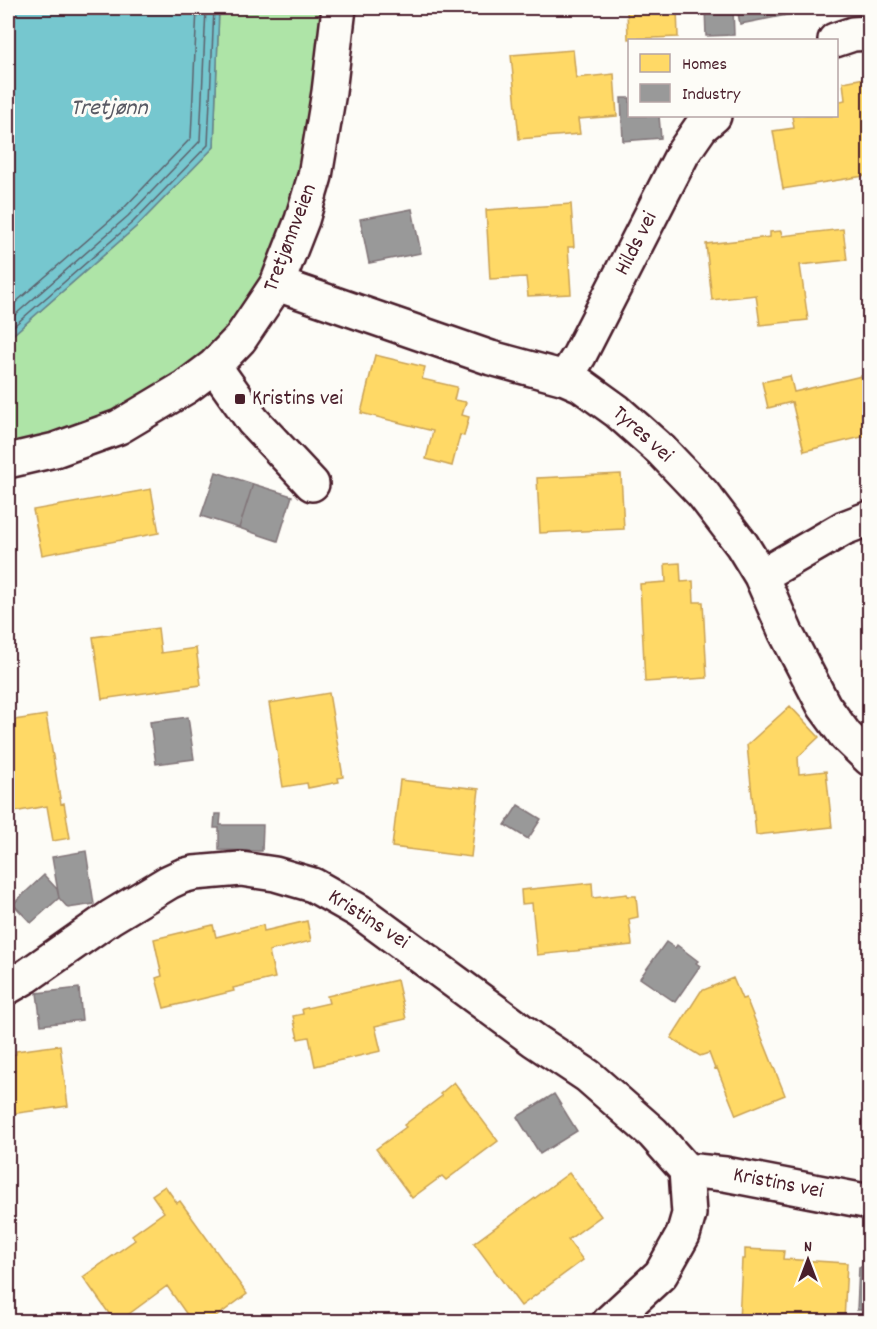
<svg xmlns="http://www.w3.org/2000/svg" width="877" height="1329" font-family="Dekko,sans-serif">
  <rect width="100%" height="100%" fill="#fdfcf7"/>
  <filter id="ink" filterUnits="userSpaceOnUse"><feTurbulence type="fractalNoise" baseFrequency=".0167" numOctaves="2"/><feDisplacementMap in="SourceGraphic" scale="12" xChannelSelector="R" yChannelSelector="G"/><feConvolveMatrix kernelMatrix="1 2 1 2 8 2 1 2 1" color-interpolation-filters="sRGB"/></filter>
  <g filter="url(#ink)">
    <path fill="#aee4a7" stroke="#7c8269" stroke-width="1.5" d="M 219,8 L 333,8 L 294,254 L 205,394 L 8,454 L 8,339 L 137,226 L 214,147 Z"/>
    <path fill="#76c7cf" stroke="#64848d" stroke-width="1.5" d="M 8,8 L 219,8 L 214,147 L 137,226 L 8,339 Z"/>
    <path fill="#ffd966" stroke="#c9a154" stroke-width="1.5" d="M 627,8 L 677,8 L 678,37 L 628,39 Z
      M 573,50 L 576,78 L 614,74 L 617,116 L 578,119 L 580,134 L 519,139 L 511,55 Z
      M 870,77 L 870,175 L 783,189 L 773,131 L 794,128 L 792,116 L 836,116 L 836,102 L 845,100 L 843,82 Z
      M 571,204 L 574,247 L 568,247 L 571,294 L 528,296 L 526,277 L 490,279 L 486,210 Z
      M 843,229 L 847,260 L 800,265 L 808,320 L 760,325 L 756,295 L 712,300 L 706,244 L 770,237 L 770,232 L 781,231 L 782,236 Z
      M 375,355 L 425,367 L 422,379 L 457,387 L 454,400 L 466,402 L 462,415 L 469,417 L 464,436 L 460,435 L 452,466 L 426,459 L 433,431 L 361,413 Z
      M 870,374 L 870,435 L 804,451 L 792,402 L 768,408 L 762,382 L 790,376 L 794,392 Z
      M 621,474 L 624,529 L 540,533 L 537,478 Z
      M 151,489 L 159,533 L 42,555 L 33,510 Z
      M 680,563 L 681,582 L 693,581 L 694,602 L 703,602 L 707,678 L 645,682 L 640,584 L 666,582 L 665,564 Z
      M 158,628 L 161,653 L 196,648 L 201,685 L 102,699 L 93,637 Z
      M 870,634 L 870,669 L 862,668 Z
      M 329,693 L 343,777 L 338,778 L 339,782 L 308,788 L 307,783 L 283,787 L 269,703 Z
      M 790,706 L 819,737 L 798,757 L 799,774 L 826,771 L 832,827 L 756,835 L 747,745 Z
      M 46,715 L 61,804 L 64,803 L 70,838 L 53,841 L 47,806 L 8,813 L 8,721 Z
      M 400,780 L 479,789 L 471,857 L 392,847 Z
      M 592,883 L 593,898 L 627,894 L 627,896 L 636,896 L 638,917 L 629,919 L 632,945 L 537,955 L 532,903 L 522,904 L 521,890 Z
      M 307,921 L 311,941 L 269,951 L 275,978 L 233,988 L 234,991 L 164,1008 L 156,978 L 162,976 L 154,939 L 213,925 L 216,937 L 263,925 L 264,931 Z
      M 733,978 L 742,999 L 746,998 L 785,1095 L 736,1115 L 717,1068 L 715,1069 L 709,1053 L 700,1056 L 671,1038 L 701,991 Z
      M 397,980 L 406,1019 L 375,1026 L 381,1051 L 315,1066 L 309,1037 L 298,1039 L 293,1016 L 303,1014 L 302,1009 L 329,1003 L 327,996 Z
      M 60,1045 L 68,1106 L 11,1114 L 8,1091 L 8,1055 L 16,1054 L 16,1051 Z
      M 454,1082 L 498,1141 L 446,1180 L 442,1176 L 412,1198 L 376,1149 L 406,1127 L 404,1125 L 442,1096 L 440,1094 Z
      M 569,1173 L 601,1216 L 568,1240 L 583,1260 L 521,1306 L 474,1243 Z
      M 165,1186 L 177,1203 L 180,1201 L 247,1294 L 209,1322 L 192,1322 L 167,1286 L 118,1322 L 115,1322 L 83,1277 L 135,1240 L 132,1235 L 164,1212 L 152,1195 Z
      M 745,1249 L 784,1251 L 783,1259 L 847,1263 L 844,1322 L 739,1321 L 742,1259 L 745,1259 Z"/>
    <path fill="#999" stroke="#817478" stroke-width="1.5" d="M 705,8 L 733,8 L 734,35 L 706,36 Z
      M 737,8 L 790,8 L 792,14 L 740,24 Z
      M 621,98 L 630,98 L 630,116 L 659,116 L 661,138 L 623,141 Z
      M 412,209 L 421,253 L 369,263 L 360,219 Z
      M 866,268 L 870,268 L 870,308 L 866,308 Z
      M 216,472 L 253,484 L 239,528 L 201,516 Z
      M 253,484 L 292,496 L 278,541 L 239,528 Z
      M 188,717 L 194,759 L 156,764 L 150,722 Z
      M 518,805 L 541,819 L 528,839 L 505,825 Z
      M 215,814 L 221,814 L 220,825 L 263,825 L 262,851 L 219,850 L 219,828 L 214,828 Z
      M 86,851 L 94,904 L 68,908 L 59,898 L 52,857 Z
      M 44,875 L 57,889 L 59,898 L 31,923 L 13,904 Z
      M 666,942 L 675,948 L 677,945 L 698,961 L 696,963 L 700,966 L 675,1002 L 640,978 Z
      M 79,988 L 82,1020 L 41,1025 L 37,993 Z
      M 554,1094 L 577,1131 L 540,1154 L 517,1117 Z
      M 859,1267 L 870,1267 L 870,1310 L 857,1310 Z"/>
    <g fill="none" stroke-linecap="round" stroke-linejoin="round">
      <path stroke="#5c626d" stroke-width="1.5" d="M 8,309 L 122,210 L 191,138 L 197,8
        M 8,321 L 128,216 L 200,141 L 206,8
        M 8,331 L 133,222 L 208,145 L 214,8"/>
      <g stroke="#4a1f2b" stroke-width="38">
        <path id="minor" d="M 835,40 L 853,34 L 870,33
          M 277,284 L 491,358 L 565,378 L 581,385 L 617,411 L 662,451 L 703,494 L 742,545 L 761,576 L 786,633 L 824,706 L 846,736 L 870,759
          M 214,366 L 253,421 L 312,484
          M 565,378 L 579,356 L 683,153 L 701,127 L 714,116
          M 8,461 L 55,450 L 119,427 L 186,387 L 214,366 L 240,339 L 277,284 L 302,220 L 315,176 L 329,92 L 339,8
          M 761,576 L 844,528 L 870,518
          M 8,987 L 27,976 L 111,917 L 169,882 L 182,876 L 194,873 L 241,869 L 275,874 L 313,885 L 359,911 L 534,1040 L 588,1076 L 653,1133 L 686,1170 L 689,1214 L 683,1235 L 661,1274 L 609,1322
          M 686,1170 L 725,1174 L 870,1202"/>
      </g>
      <use href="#minor" stroke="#fdfcf7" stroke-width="33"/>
    </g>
  </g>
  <rect fill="#4a1f2b" stroke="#fdfcf7" stroke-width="2" x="234" y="393" width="12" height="12" rx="3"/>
  <g text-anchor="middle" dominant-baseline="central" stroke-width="6" stroke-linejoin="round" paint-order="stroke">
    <g font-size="22" fill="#4a1f2b" stroke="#fdfcf7">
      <text transform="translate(291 238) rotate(-69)">Tretjønnveien</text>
      <text transform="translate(637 244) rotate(-63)">Hilds vei</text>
      <text transform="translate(642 435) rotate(42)">Tyres vei</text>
      <text transform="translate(368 920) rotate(33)">Kristins vei</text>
      <text transform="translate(778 1184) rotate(11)">Kristins vei</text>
    </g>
    <g font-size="22" fill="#4a1f2b" stroke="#fdfcf7" text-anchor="start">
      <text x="252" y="399">Kristins vei</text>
    </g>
    <g font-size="24" font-style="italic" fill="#595a64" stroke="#fdfcf7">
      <text x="109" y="109">Tretjønn</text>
    </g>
  </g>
  <rect width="877" height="1329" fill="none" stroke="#fdfcf7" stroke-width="30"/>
  <rect x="15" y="15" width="847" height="1299" fill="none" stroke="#4a1f2b" stroke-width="2" filter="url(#ink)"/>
  <rect x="628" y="39" width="210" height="78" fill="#fdfcf7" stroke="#b5a4a5" stroke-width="1.5"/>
  <rect x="640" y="54" width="30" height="18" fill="#ffd966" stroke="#b5a4a5" stroke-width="1.5"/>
  <text x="682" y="69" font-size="18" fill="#4a1f2b">Homes</text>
  <rect x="640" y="84" width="30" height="18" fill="#999999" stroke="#b5a4a5" stroke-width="1.5"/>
  <text x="682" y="99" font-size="18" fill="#4a1f2b">Industry</text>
  <g transform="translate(808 1260)" stroke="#fdfcf7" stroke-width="4.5" paint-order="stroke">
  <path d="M0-4.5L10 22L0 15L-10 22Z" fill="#4a1f2b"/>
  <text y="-9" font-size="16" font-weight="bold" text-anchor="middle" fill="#4a1f2b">N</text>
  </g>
</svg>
